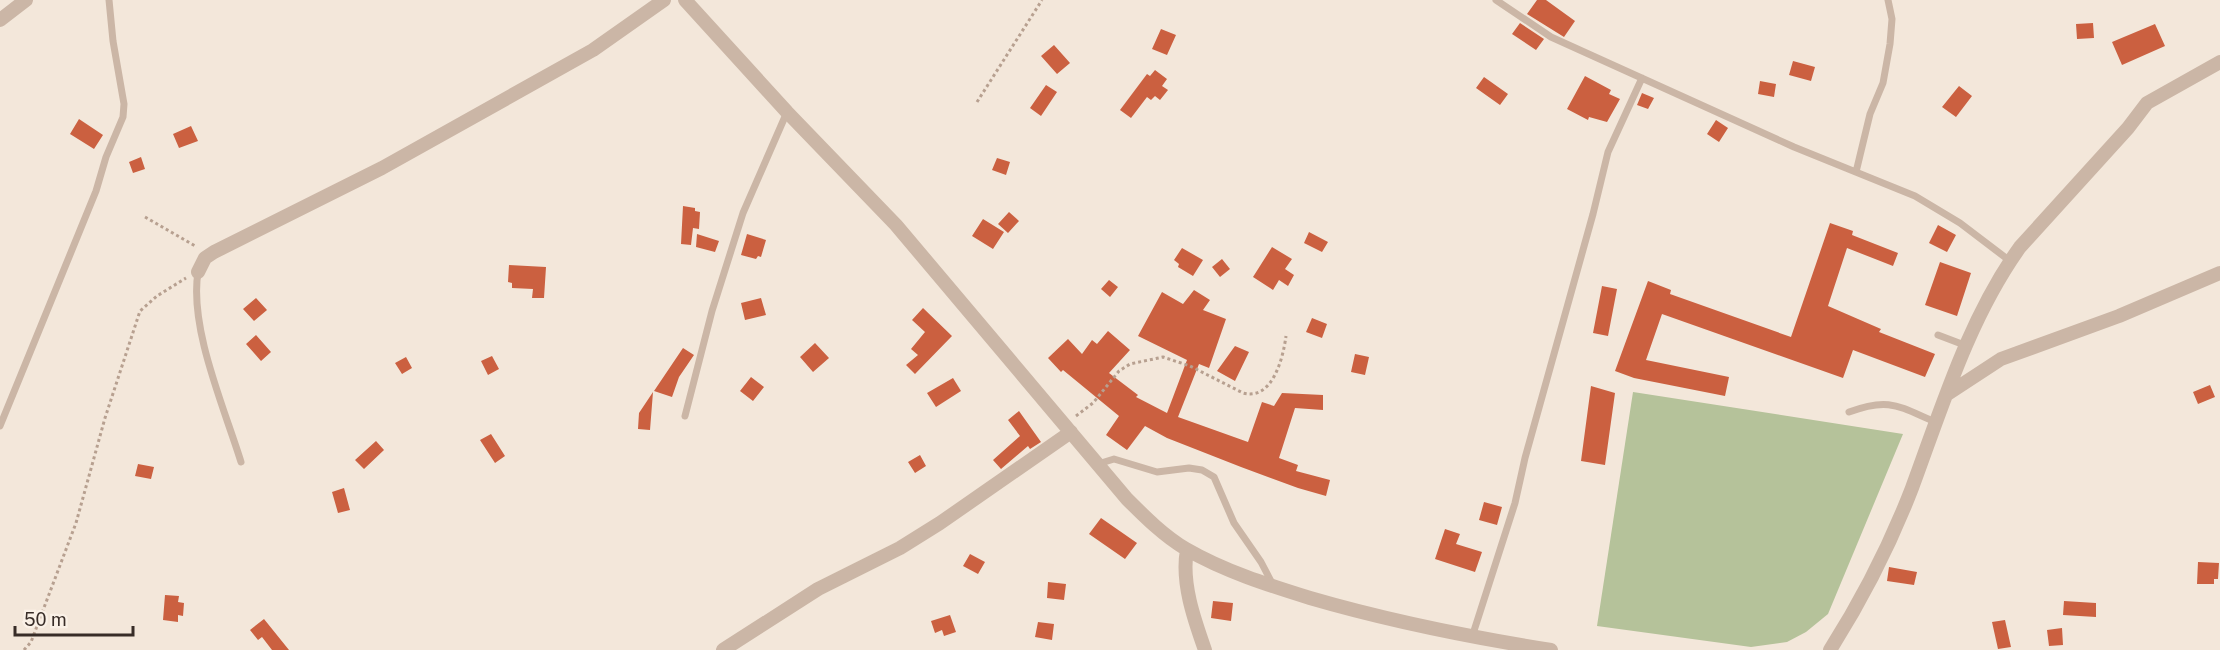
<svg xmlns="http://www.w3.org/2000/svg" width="2220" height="650" font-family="'Public Sans',sans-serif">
  <rect width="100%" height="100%" fill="#f3e7da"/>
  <path fill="#b5c29a" d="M 1633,392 L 1903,434 L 1828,614 L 1806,632 L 1787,642 L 1751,647 L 1597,626 Z"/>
  <path fill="#cb6040" d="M 1537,0 L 1546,0 L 1575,21 L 1564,37 L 1527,14 Z
    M 1520,23 L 1544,39 L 1536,50 L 1512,34 Z
    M 2093,23 L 2094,38 L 2077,39 L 2076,24 Z
    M 2155,24 L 2165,46 L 2122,65 L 2112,42 Z
    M 1161,29 L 1176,35 L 1167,55 L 1152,49 Z
    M 1054,45 L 1070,63 L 1057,74 L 1041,56 Z
    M 1793,61 L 1815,67 L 1811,81 L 1789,75 Z
    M 1155,70 L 1167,79 L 1162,86 L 1168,90 L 1160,100 L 1155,96 L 1151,100 L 1147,97 L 1131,118 L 1120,110 L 1147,74 L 1150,76 Z
    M 1585,76 L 1611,90 L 1609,94 L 1620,99 L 1607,122 L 1589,117 L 1588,120 L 1567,109 Z
    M 1484,77 L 1508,94 L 1500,105 L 1476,88 Z
    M 1760,81 L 1776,84 L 1774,97 L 1758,94 Z
    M 1046,85 L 1057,92 L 1041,116 L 1030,108 Z
    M 1959,86 L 1972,96 L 1956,117 L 1942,107 Z
    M 1642,93 L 1654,98 L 1648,109 L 1637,105 Z
    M 79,119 L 103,135 L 94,149 L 70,134 Z
    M 1716,120 L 1728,128 L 1719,142 L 1707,134 Z
    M 191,126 L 198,141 L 179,148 L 173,134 Z
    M 141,157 L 145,169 L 133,173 L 129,162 Z
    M 997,158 L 1010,162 L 1006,175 L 992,170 Z
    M 683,206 L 695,208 L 695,211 L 700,212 L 699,229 L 693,228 L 691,245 L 681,244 Z
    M 1009,212 L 1019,221 L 1008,233 L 998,224 Z
    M 983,219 L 1004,232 L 993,249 L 972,236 Z
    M 1830,223 L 1853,231 L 1852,235 L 1898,253 L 1893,266 L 1847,248 L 1828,306 L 1881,329 L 1879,332 L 1935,354 L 1925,377 L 1853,350 L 1843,378 L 1662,314 L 1646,360 L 1729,377 L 1725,396 L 1634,378 L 1615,371 L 1648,281 L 1671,290 L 1670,294 L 1791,337 Z
    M 1938,225 L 1956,235 L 1947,252 L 1929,243 Z
    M 1309,232 L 1328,242 L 1322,252 L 1304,243 Z
    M 697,234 L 719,241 L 715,252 L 696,247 Z
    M 747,234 L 766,240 L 761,257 L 758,256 L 756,259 L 741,255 Z
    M 1272,247 L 1292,259 L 1285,269 L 1294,275 L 1288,286 L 1279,280 L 1273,290 L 1253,277 Z
    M 1182,248 L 1203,260 L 1193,276 L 1178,267 L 1179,264 L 1174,260 Z
    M 1222,259 L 1230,269 L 1220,277 L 1212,267 Z
    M 1940,262 L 1971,273 L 1957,316 L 1925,305 Z
    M 509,265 L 546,267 L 544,298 L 532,298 L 533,289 L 512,288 L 512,283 L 508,282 Z
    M 1109,280 L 1118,287 L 1110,297 L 1101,289 Z
    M 1602,286 L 1617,289 L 1608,336 L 1593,333 Z
    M 1194,290 L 1210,300 L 1203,310 L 1226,319 L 1209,368 L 1199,364 L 1178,417 L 1248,442 L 1262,402 L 1274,406 L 1282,393 L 1323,395 L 1323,410 L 1295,408 L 1279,458 L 1298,465 L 1296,471 L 1330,480 L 1326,496 L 1298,488 L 1241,467 L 1167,438 L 1145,426 L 1127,450 L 1106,435 L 1119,416 L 1063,370 L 1061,372 L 1048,358 L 1068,339 L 1082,354 L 1092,340 L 1097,344 L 1108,331 L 1130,350 L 1109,373 L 1138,395 L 1136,397 L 1167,413 L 1187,360 L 1138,336 L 1162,292 L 1183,304 Z
    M 256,298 L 267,310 L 254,321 L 243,309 Z
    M 761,298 L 766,315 L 745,320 L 741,303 Z
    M 923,308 L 952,336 L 915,374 L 906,365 L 918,355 L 911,349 L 925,332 L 912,320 Z
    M 1312,318 L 1327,324 L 1322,338 L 1306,332 Z
    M 256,335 L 271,352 L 261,361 L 246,344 Z
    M 815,343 L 829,358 L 813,372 L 800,357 Z
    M 1235,346 L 1249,352 L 1235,381 L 1217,371 Z
    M 683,348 L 694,355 L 679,377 L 672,397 L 654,391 Z
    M 1355,354 L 1369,357 L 1365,375 L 1351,372 Z
    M 492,356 L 499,369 L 488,375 L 481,361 Z
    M 406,357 L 412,368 L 402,374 L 395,363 Z
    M 751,377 L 764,387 L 753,401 L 740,391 Z
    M 953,378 L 961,391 L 936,407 L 927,393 Z
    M 2210,385 L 2215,397 L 2198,404 L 2193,392 Z
    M 1591,386 L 1615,393 L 1605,465 L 1581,461 Z
    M 653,392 L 650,430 L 638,429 L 639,413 Z
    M 1019,411 L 1041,442 L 1030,449 L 1028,446 L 1001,469 L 993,460 L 1020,436 L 1008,420 Z
    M 491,434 L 505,456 L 495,463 L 480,440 Z
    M 376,441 L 384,450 L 364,469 L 355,460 Z
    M 920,455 L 926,466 L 915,473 L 908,462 Z
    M 138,464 L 154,467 L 151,479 L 135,476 Z
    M 344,488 L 350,510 L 338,513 L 332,492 Z
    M 1484,502 L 1502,507 L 1497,525 L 1479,520 Z
    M 1101,518 L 1137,543 L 1125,559 L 1089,534 Z
    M 1445,529 L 1460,534 L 1456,544 L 1482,552 L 1475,572 L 1435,559 Z
    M 970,554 L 985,562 L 978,574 L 963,566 Z
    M 2198,562 L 2219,563 L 2218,579 L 2214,579 L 2214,584 L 2197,584 Z
    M 1889,567 L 1917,572 L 1914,585 L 1887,581 Z
    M 1048,582 L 1066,584 L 1064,600 L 1047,598 Z
    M 165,595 L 179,596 L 178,602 L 184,603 L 183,616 L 178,615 L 178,622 L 163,620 Z
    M 1213,601 L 1233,603 L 1231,621 L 1211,618 Z
    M 2064,601 L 2096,603 L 2096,617 L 2063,615 Z
    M 950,615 L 956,632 L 944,636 L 942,630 L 935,633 L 931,621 Z
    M 264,619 L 289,650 L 272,650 L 262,637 L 258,640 L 250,630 Z
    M 2005,620 L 2011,647 L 1998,649 L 1992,622 Z
    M 1038,622 L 1054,624 L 1052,640 L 1035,637 Z
    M 2062,628 L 2063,645 L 2049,646 L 2047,630 Z"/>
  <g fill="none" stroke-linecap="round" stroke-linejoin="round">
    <path stroke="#b7a090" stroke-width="3" stroke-dasharray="3 3" stroke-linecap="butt" d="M 977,102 L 1042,0
      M 145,217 L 197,247
      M 1076,416 L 1093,403 L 1119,371 L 1130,364 L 1163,357 L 1190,366 L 1243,393 C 1272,401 1283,359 1286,336
      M 24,650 L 31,642 L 76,523 L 105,418 L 140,311 L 157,296 L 186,278"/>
    <path stroke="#cbb6a6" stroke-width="7" d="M 1496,0 L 1551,37 L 1794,147 L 1915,196 L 1960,223 L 2010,261
      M 1856,172 L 1870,114 L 1883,83 L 1890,44 L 1892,19 L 1888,0
      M 198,272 C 189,328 224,407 241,462
      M 1938,335 L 1967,346
      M 1849,412 C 1889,397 1898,406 1935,422
      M 685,416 L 712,311 L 743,213 L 787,112
      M 0,426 L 96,191 L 106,157 L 123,117 L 124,104 L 113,41 L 109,0
      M 1098,464 L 1114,459 L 1157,472 L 1189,468 L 1202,470 L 1214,477 L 1234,523 L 1261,562 L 1273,585
      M 1472,637 L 1515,503 L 1525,458 L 1593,214 L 1608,152 L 1642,78"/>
    <path stroke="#cbb6a6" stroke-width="14" d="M 685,0 L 787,112 L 896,225 L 1127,499 C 1145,517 1164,536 1186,549 C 1224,571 1268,585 1310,598 C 1389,621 1469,637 1551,650
      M 0,20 L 26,0
      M 198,272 L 205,258 L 214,252 L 382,168 L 593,50 L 664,0
      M 1946,395 L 2001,359 L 2119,316 L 2220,273
      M 1187,550 C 1181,582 1194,619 1205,650
      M 723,650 L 818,589 L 900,548 L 940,523 L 1071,432
      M 1830,650 C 1863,598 1890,545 1912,488 C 1942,407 1969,318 2020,247 L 2128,128 L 2147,103 L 2220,62"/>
  </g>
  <path d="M15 626v9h118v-9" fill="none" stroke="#372c27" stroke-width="3"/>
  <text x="24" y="626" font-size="18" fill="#372c27" stroke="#faf1e7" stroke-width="4.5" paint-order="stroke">50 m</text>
</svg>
